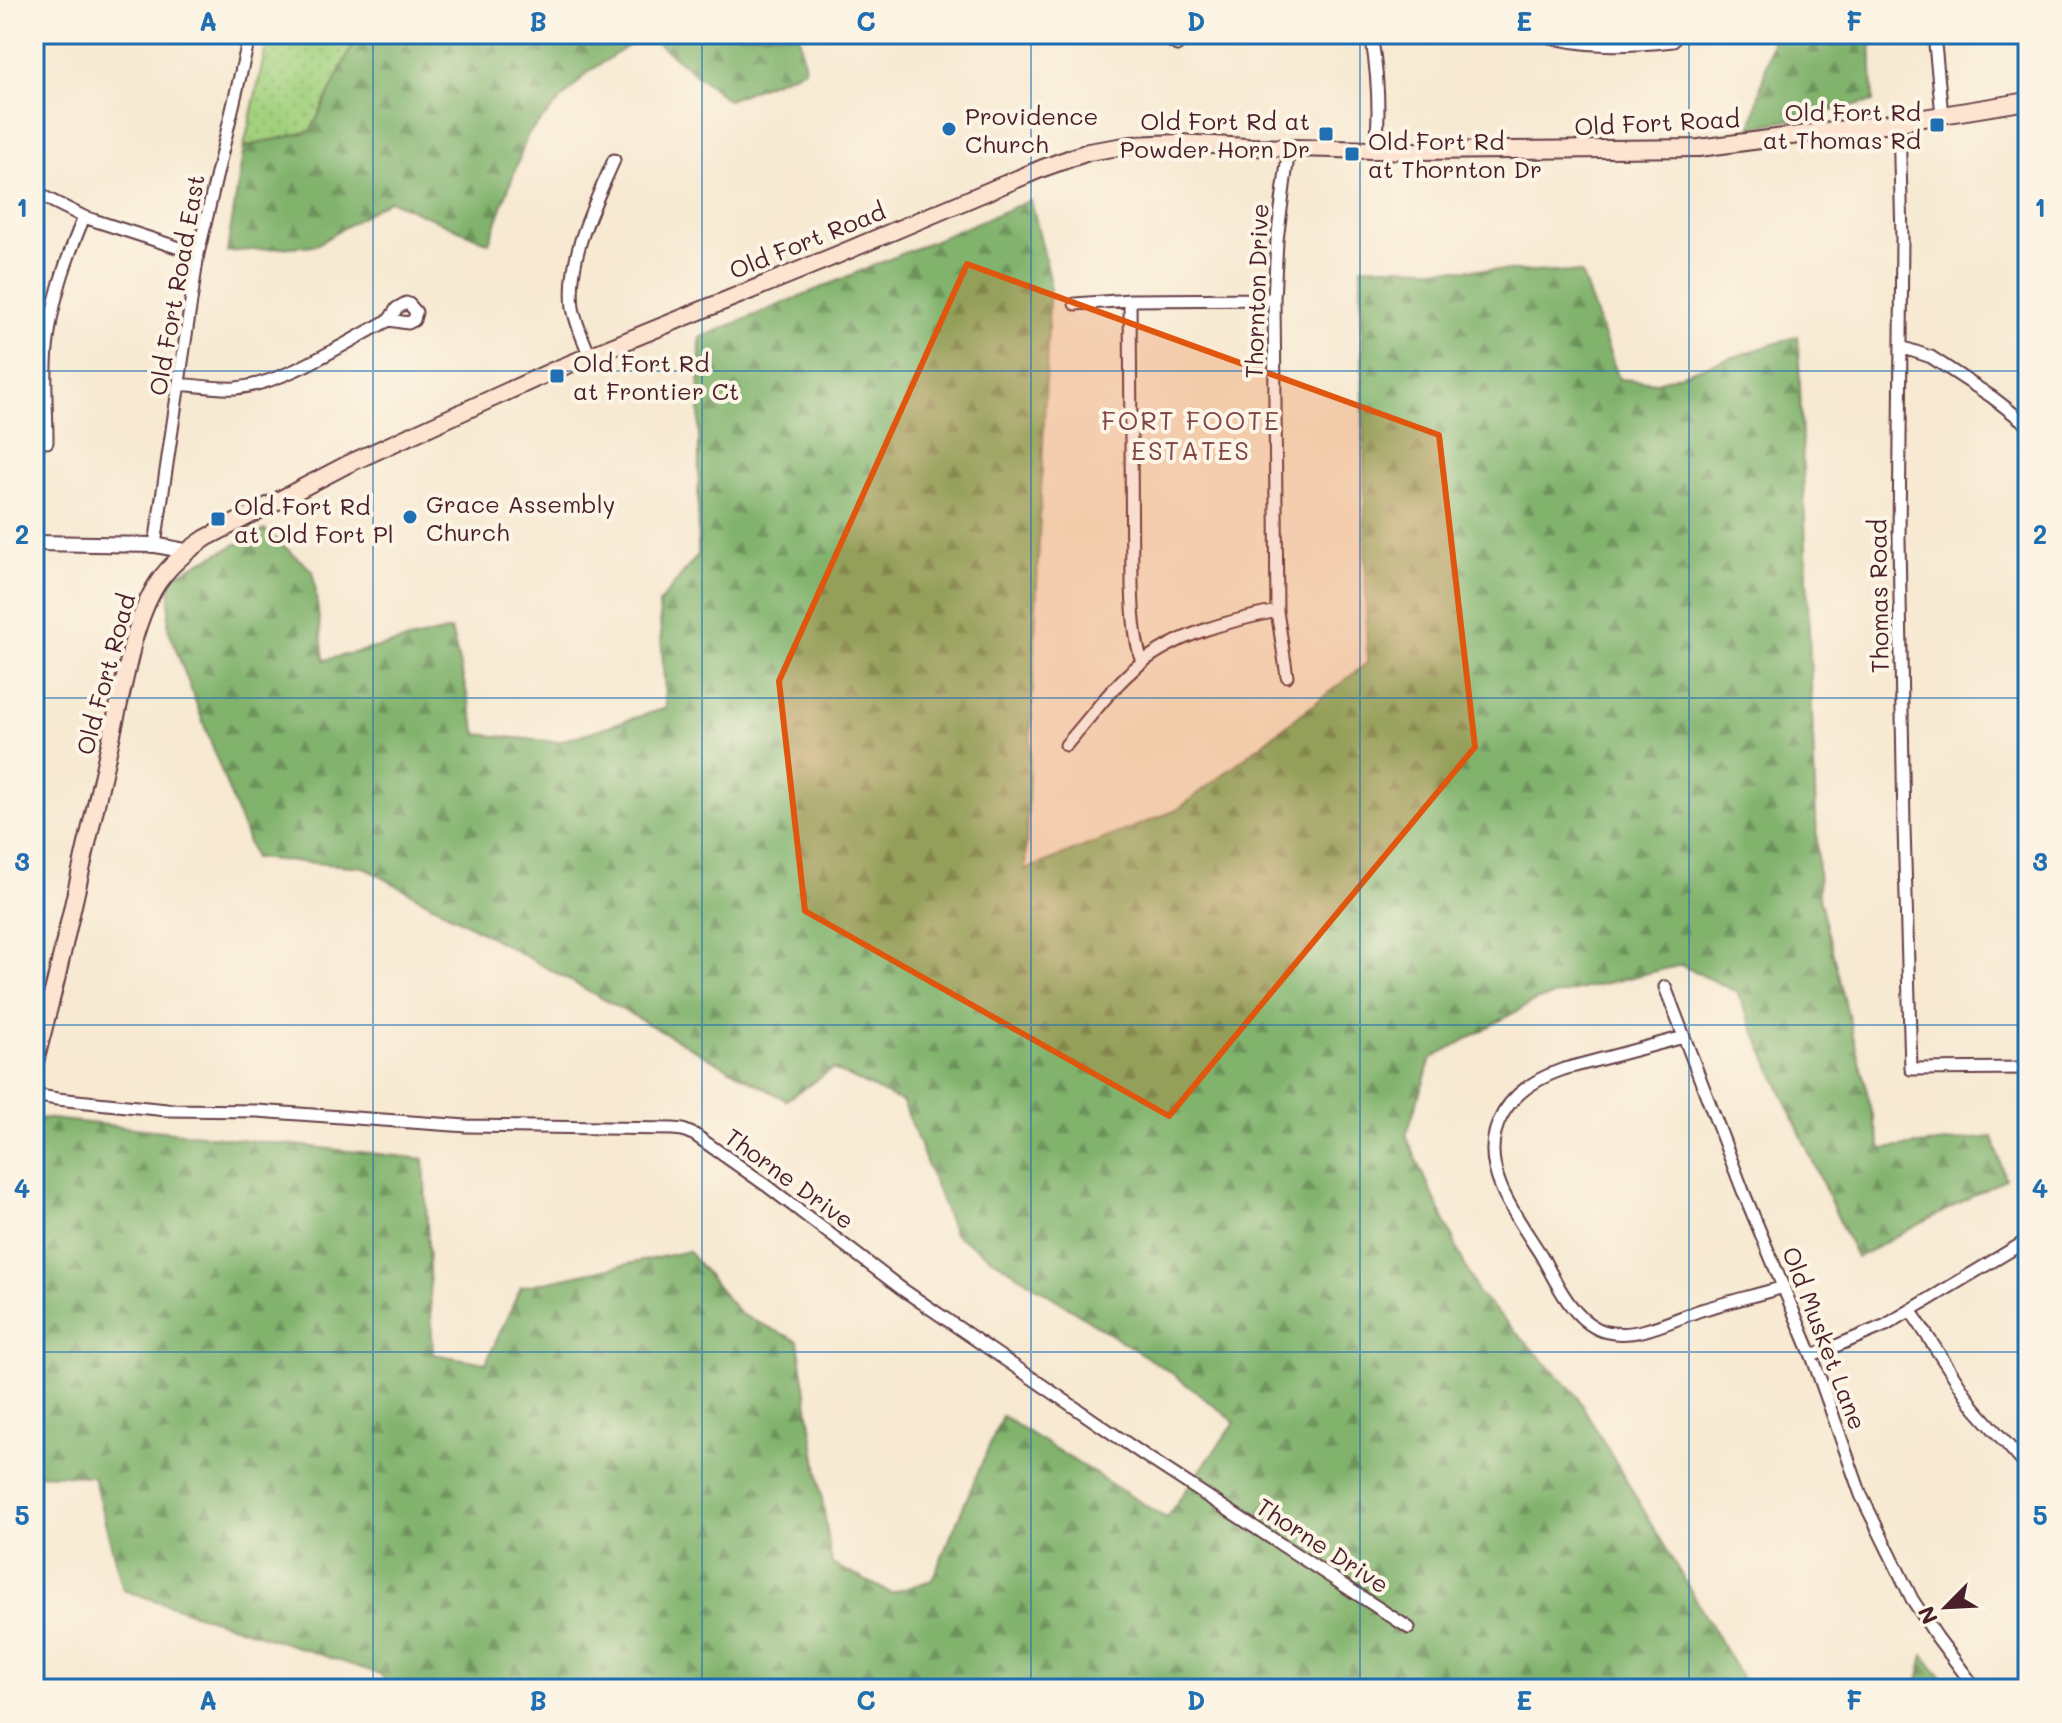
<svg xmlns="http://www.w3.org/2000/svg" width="2062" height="1723" font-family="Mali,sans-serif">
  <defs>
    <pattern id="grass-dots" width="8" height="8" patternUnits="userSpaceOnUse" patternTransform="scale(2)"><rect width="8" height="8" fill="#a2d17e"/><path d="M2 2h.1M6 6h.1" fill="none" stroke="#8db36d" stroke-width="1.8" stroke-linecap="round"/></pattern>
    <pattern id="forest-firs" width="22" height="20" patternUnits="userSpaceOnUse" patternTransform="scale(2)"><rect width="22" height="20" fill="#81b36d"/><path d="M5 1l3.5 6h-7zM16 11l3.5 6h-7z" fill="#6c915a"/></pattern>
  </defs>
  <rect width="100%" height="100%" fill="#fcf5e5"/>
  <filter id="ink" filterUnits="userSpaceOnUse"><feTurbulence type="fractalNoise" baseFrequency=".0125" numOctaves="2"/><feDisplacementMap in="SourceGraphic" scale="16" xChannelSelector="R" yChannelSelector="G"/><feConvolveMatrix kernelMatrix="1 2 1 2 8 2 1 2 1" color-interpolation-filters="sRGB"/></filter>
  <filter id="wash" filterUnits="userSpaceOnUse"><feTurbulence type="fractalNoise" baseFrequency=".006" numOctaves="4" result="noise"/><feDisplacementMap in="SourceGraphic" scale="32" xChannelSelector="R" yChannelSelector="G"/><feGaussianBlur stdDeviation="1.8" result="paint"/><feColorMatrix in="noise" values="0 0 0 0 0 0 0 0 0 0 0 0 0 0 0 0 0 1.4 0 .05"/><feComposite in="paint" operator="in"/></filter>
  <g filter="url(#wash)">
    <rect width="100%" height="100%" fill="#f7e9d2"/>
    <path fill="url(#grass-dots)" stroke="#767854" stroke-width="2" d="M 269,34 L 358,34 L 311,131 L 244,147 Z"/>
    <path fill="url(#forest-firs)" stroke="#66694c" stroke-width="2" d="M 358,34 L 646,34 L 587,73 L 528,134 L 489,243 L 389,200 L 316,245 L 227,252 L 244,147 L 311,131 Z
      M 646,34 L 799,34 L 805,69 L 728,100 Z
      M 1769,34 L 1871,34 L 1873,102 L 1751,128 L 1773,38 Z
      M 1031,200 L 1050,279 L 1025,870 L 1177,810 L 1367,663 L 1361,266 L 1581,273 L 1619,379 L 1657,382 L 1798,336 L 1819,897 L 1881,1149 L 1993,1137 L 2005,1179 L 1856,1258 L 1737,992 L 1681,965 L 1537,1000 L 1431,1059 L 1406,1136 L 1477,1292 L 1575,1393 L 1748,1689 L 392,1689 L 380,1674 L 123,1590 L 93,1476 L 34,1474 L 34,1131 L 42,1118 L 424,1159 L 433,1354 L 486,1363 L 521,1287 L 688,1251 L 740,1314 L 798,1341 L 832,1564 L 891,1593 L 932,1580 L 1002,1416 L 1166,1518 L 1235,1422 L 1173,1374 L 954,1234 L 903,1102 L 833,1069 L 786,1100 L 364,867 L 254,858 L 168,628 L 171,577 L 265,530 L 313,571 L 324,660 L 451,630 L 477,734 L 558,742 L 666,708 L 659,603 L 698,555 L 700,338 Z
      M 1924,1655 L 1951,1689 L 1916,1689 Z"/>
  </g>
  <g filter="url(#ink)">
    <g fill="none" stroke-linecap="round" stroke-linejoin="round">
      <g stroke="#643d44" stroke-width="15">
        <path id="minor" d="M 124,34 L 126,35
          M 1160,34 L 1177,45
          M 1369,34 L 1372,40 C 1378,77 1380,112 1376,150
          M 1540,34 C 1584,48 1628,46 1673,41
          M 1934,34 L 1942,115
          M 1372,40 L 1392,34
          M 1899,122 L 1902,238 L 1899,539 L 1904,827 L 1911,1069 L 2028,1068
          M 34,192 L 84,217 L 198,254
          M 1130,300 L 1132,586 C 1133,612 1134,637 1142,662
          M 406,303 L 409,304 L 416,312 L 414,320 L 408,323 L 389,320 L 397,308 Z
          M 1075,304 L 1130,300 L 1274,299
          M 1901,347 L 1931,357 L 1992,397 L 2028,425
          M 589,354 C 583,339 576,324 573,308 C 567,256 594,206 614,160
          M 180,384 C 198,386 218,389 236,388 C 284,384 346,342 389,320
          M 47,442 C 47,411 44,380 47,349 C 51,303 66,260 84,217
          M 155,545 L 198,254 L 250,34
          M 1287,676 L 1277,611 L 1274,299 L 1277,240 L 1289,148
          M 1066,745 C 1090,718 1112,686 1140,664 C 1179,633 1230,621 1277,611
          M 1665,987 L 1743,1191 L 1812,1356 L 1861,1495 L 1912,1599 L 1937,1637 L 1976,1689
          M 1684,1037 L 1564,1069 C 1510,1087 1477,1129 1501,1187 C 1511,1211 1527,1233 1541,1255 C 1556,1282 1574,1324 1607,1332 C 1638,1339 1672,1320 1701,1310 C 1728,1302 1756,1295 1784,1287
          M 34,1095 L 57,1099 L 167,1110 L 257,1111 L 467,1126 L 673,1129 L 683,1130 L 695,1135 L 766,1185 L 902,1289 L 1144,1455 L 1409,1628
          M 1911,1311 L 1974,1407 L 2028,1468
          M 1812,1356 L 1886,1325 L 2028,1240"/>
      </g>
      <g stroke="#643d44" stroke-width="18">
        <path id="tertiary" d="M 34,543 L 155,545 L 186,551"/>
      </g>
      <g stroke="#643d44" stroke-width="20">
        <path id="secondary" d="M 34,1066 L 56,980 L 133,642 C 148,591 161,568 206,538 L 348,464 L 550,372 L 837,255 L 1043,168 L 1088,152 L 1131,145 L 1180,143 L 1247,147 L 1416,151 L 1699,148 L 1899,122 L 2028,101"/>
      </g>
      <use href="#minor" stroke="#fff" stroke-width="11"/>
      <use href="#tertiary" stroke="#fff" stroke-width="14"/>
      <use href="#secondary" stroke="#fde4d1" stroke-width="16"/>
    </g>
  </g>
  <path fill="#e0560e" fill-opacity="0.2" stroke="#e0560e" stroke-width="6" stroke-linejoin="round" d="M 967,264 L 1439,435 L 1475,747 L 1169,1116 L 805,911 L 779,681 Z"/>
  <path fill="none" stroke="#1f6fb2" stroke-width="2" stroke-opacity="0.55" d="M 373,34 L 373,1689M 702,34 L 702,1689M 1031,34 L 1031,1689M 1360,34 L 1360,1689M 1689,34 L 1689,1689M 34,371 L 2028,371M 34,698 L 2028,698M 34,1025 L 2028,1025M 34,1352 L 2028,1352"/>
  <g fill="#1f6fb2" stroke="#fcf5e5" stroke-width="3">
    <rect x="1929" y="117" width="16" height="16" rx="4"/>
    <circle cx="949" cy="129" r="8"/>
    <rect x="1318" y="126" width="16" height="16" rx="4"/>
    <rect x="1344" y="146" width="16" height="16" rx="4"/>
    <rect x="549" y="368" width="16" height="16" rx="4"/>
    <circle cx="410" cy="517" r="8"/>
    <rect x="210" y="511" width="16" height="16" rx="4"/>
  </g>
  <g text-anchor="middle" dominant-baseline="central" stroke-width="8" stroke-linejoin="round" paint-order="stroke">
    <g font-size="24" fill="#4a1f2b" stroke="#fcf5e5" text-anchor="start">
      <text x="1921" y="111" text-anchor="end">Old Fort Rd<tspan x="1921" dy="28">at Thomas Rd</tspan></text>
      <text x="965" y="115">Providence<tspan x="965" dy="28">Church</tspan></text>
      <text x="1310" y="120" text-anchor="end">Old Fort Rd at<tspan x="1310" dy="28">Powder Horn Dr</tspan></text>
      <text x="1368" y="140">Old Fort Rd<tspan x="1368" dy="28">at Thornton Dr</tspan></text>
      <text x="573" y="362">Old Fort Rd<tspan x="573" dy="28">at Frontier Ct</tspan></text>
      <text x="426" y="503">Grace Assembly<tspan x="426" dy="28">Church</tspan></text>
      <text x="234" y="505">Old Fort Rd<tspan x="234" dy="28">at Old Fort Pl</tspan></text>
    </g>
    <g font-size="24" fill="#4a1f2b" stroke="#fcf5e5">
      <text transform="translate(1657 122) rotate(-3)">Old Fort Road</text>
      <text transform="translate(807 240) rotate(-22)">Old Fort Road</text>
      <text transform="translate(176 285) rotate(-80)">Old Fort Road East</text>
      <text transform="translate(1256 291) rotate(-88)">Thornton Drive</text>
      <text transform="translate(1878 596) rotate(-91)">Thomas Road</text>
      <text transform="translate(105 674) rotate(-75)">Old Fort Road</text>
      <text transform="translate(790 1178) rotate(36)">Thorne Drive</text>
      <text transform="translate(1825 1338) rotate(69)">Old Musket Lane</text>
      <text transform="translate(1323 1545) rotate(33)">Thorne Drive</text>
    </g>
    <g font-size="26" letter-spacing="2" fill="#804649" stroke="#fcf5e5">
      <text x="1191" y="420">FORT FOOTE<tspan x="1191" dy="30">ESTATES</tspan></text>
    </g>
  </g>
  <rect width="2062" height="1723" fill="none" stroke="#fcf5e5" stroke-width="88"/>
  <g transform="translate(1946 1607) rotate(246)" stroke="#fcf5e5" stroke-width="6" paint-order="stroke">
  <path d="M0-6L14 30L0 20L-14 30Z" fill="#4a1f2b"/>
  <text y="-12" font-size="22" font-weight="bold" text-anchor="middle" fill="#4a1f2b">N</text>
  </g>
  <rect x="44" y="44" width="1974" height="1635" fill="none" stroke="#1f6fb2" stroke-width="3"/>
  <g font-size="26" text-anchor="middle" font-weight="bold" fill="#1f6fb2">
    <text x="208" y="31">A</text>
    <text x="538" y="31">B</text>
    <text x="866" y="31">C</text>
    <text x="1196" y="31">D</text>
    <text x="1524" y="31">E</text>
    <text x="1854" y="31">F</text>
    <text x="22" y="217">1</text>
    <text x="2040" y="217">1</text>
    <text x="22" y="544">2</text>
    <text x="2040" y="544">2</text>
    <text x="22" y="871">3</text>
    <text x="2040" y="871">3</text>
    <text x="22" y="1198">4</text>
    <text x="2040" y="1198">4</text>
    <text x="22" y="1525">5</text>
    <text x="2040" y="1525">5</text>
    <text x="208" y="1710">A</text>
    <text x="538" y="1710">B</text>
    <text x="866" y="1710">C</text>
    <text x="1196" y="1710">D</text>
    <text x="1524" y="1710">E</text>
    <text x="1854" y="1710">F</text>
  </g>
</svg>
